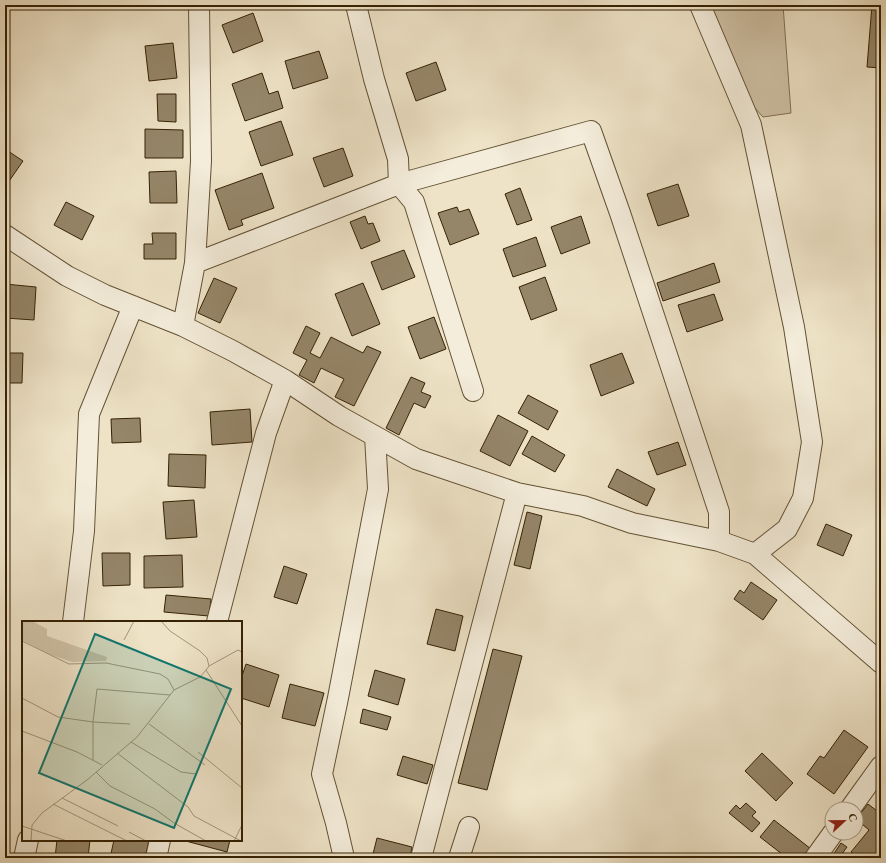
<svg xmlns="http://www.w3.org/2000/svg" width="886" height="863" font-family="'EB Garamond',serif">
  <rect width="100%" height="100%" fill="#eee3c7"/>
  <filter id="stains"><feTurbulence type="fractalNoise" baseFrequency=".005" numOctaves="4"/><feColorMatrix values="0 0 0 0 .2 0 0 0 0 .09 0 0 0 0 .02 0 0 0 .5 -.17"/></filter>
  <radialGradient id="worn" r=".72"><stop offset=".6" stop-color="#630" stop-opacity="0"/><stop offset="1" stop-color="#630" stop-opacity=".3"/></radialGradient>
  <path fill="#cfc2a6" stroke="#827255" d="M 706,5 L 783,5 L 791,113 L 763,117 L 745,97 Z"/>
  <path fill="#958669" stroke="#352204" d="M 872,5 L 881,5 L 881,68 L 867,67 Z
    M 253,13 L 263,41 L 233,53 L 222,25 Z
    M 173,43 L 177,78 L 149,81 L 145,46 Z
    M 319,51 L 328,78 L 293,89 L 285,61 Z
    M 436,62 L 446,90 L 416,101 L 406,73 Z
    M 262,73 L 269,94 L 278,91 L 283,108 L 245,121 L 232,84 Z
    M 157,94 L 176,94 L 176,122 L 158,121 Z
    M 281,121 L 293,155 L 261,166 L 249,132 Z
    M 145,129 L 183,130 L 183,158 L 145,158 Z
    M 343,148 L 353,176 L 324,187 L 313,158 Z
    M 5,149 L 23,161 L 5,187 Z
    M 176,171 L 177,203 L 150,203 L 149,172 Z
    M 262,173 L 274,208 L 241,220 L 243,225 L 229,230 L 215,190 Z
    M 678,184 L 689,216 L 658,226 L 647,194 Z
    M 520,188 L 532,220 L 517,225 L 505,194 Z
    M 66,202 L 94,216 L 82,240 L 54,225 Z
    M 457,207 L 459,212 L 469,209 L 479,234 L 450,245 L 438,213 Z
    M 365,216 L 368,224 L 373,223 L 380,241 L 361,249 L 350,222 Z
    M 581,216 L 590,243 L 561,254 L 551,227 Z
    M 152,233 L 176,233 L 176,259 L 144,259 L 144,244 L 153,244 Z
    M 536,237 L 546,266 L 513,277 L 503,249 Z
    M 404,250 L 415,277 L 382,290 L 371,262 Z
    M 714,263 L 720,282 L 663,301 L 657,283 Z
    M 545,277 L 557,310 L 531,320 L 519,287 Z
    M 214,278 L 237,288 L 220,323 L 198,313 Z
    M 363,283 L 380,324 L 352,336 L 335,294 Z
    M 5,284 L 36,287 L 34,320 L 5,318 Z
    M 714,294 L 723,320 L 687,332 L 678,305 Z
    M 434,317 L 446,349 L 420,359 L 408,327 Z
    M 306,326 L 320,333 L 310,353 L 320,358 L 331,337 L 363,353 L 367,346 L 381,352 L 354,406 L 335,397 L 344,379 L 321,368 L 314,383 L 299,375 L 307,360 L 293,353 Z
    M 5,353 L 23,353 L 22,383 L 5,383 Z
    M 622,353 L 634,383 L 601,396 L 590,365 Z
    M 411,377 L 425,383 L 421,392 L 431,396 L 425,408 L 414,403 L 399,435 L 386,428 Z
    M 528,395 L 558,411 L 548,430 L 518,413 Z
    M 250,409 L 252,442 L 212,445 L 210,412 Z
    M 498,415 L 528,431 L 510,466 L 480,451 Z
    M 140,418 L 141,442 L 112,443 L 111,419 Z
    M 532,436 L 565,455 L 555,472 L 522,454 Z
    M 678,442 L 686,465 L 657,475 L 648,452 Z
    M 169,454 L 206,455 L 205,488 L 168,486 Z
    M 617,469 L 655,489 L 647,506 L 608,487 Z
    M 194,500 L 197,537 L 166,539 L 163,502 Z
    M 527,512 L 542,516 L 530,569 L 514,565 Z
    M 826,524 L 852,535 L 843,556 L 817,545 Z
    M 102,553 L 130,553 L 130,585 L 103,586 Z
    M 182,555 L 183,587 L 144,588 L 144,556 Z
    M 284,566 L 307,574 L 297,604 L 274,597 Z
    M 751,582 L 777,600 L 763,620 L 734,599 L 740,590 L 744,593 Z
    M 166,595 L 211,599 L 209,616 L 164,612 Z
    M 436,609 L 463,616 L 455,651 L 427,644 Z
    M 493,649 L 522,656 L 487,790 L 458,783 Z
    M 246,664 L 279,675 L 269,707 L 241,698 L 241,679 Z
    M 375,670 L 405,679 L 398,705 L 368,696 Z
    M 290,684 L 324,693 L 315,726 L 282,718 Z
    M 363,709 L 391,717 L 387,730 L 360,723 Z
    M 844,730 L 868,747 L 834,794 L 807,774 L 820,756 L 824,758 Z
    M 762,753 L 793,783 L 776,801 L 745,771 Z
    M 403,756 L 433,765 L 427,784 L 397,775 Z
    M 746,803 L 756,812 L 752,816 L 760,823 L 752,832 L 729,813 L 736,805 L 740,809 Z
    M 868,804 L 881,814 L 881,858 L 859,858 L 851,852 L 869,830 L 856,819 Z
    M 774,820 L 811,849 L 804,858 L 787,858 L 760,837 Z
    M 377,838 L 412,847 L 410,858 L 372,858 Z
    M 57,840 L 90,840 L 88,858 L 55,858 Z
    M 114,840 L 149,840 L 145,858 L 110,858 Z
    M 182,840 L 230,840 L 227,852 Z
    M 841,843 L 847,847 L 842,854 L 847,858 L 831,858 Z"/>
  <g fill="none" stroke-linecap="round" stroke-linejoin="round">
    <g stroke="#635235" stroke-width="22">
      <path id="street" d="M 356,5 L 374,79 L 398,159 L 399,184 L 591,131 L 620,213 L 719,512 L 719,541
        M 700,5 L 751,125 L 794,327 L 812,442 L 803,498 L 787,529 L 755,554
        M 5,235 L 67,276 L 105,295 L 183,326 L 233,351 L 285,380 L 339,416 L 416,459 L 517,493 L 583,506 L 632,523 L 719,541 L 755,554 L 881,663
        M 195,263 L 399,184 L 414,202 L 473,391
        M 183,326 L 195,263 L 201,161 L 199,5
        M 73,622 L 84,531 L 89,414 L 133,306
        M 217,622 L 266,433 L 285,380
        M 850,809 L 881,766
        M 24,858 L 28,840
        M 156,858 L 160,840
        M 344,858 L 336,823 L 322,774 L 338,698 L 378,489 L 375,436
        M 421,858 L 517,493
        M 459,858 L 469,827
        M 815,858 L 833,833"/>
    </g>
    <use href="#street" stroke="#f4eddb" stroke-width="20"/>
  </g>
  <g transform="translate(22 621)">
    <rect width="220" height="220" fill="#eee3c7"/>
    <path d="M 0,0 L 10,0 L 25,8 L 25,15 L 85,36 L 84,40 L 50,41 L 27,33 L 0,19 Z" fill="#cfc2a6"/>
    <path fill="none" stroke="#a49679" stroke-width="1" d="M 102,19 L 112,0M 0,20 L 47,43 L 84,42 L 138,53 L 146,58 L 152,69M 187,45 L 216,29 L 220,31M 184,49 L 220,105M 0,77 L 36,96 L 71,101 L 75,68 L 148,74M 127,103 L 183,144M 0,110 L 55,131 L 80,144M 109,121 L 159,151 L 174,153M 176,131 L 220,167M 95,132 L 166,186 L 172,195 L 219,220M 71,139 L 71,101 L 108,103M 74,151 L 88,165 L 133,188 L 152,202 L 184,220M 40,177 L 96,205M 31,183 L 105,220M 0,205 L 45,220M 107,211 L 124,220M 9,220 L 10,204 L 20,192 L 65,159 L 115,116 L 152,69 L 178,56 L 184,49 L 187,45 L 185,37 L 178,30 L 148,10 L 139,0M 212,220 L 220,204"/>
    <path fill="#0f766e" fill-opacity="0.15" stroke="#0f766e" stroke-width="2" d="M 73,13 L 209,68 L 152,207 L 17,152 Z"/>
    <rect width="220" height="220" fill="none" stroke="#352204" stroke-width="2"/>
  </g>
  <rect width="886" height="863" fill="none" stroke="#eee3c7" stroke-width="20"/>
  <rect x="6" y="6" width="874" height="851" fill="none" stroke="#352204" stroke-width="2"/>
  <rect x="10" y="10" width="866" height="843" fill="none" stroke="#352204"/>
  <g transform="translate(844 821) rotate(68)"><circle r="19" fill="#f4eddb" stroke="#a89c85"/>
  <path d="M0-3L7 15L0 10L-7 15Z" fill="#8f2418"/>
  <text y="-6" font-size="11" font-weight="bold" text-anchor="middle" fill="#352204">С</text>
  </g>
  <rect width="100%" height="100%" filter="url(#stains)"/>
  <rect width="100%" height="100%" fill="url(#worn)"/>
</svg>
